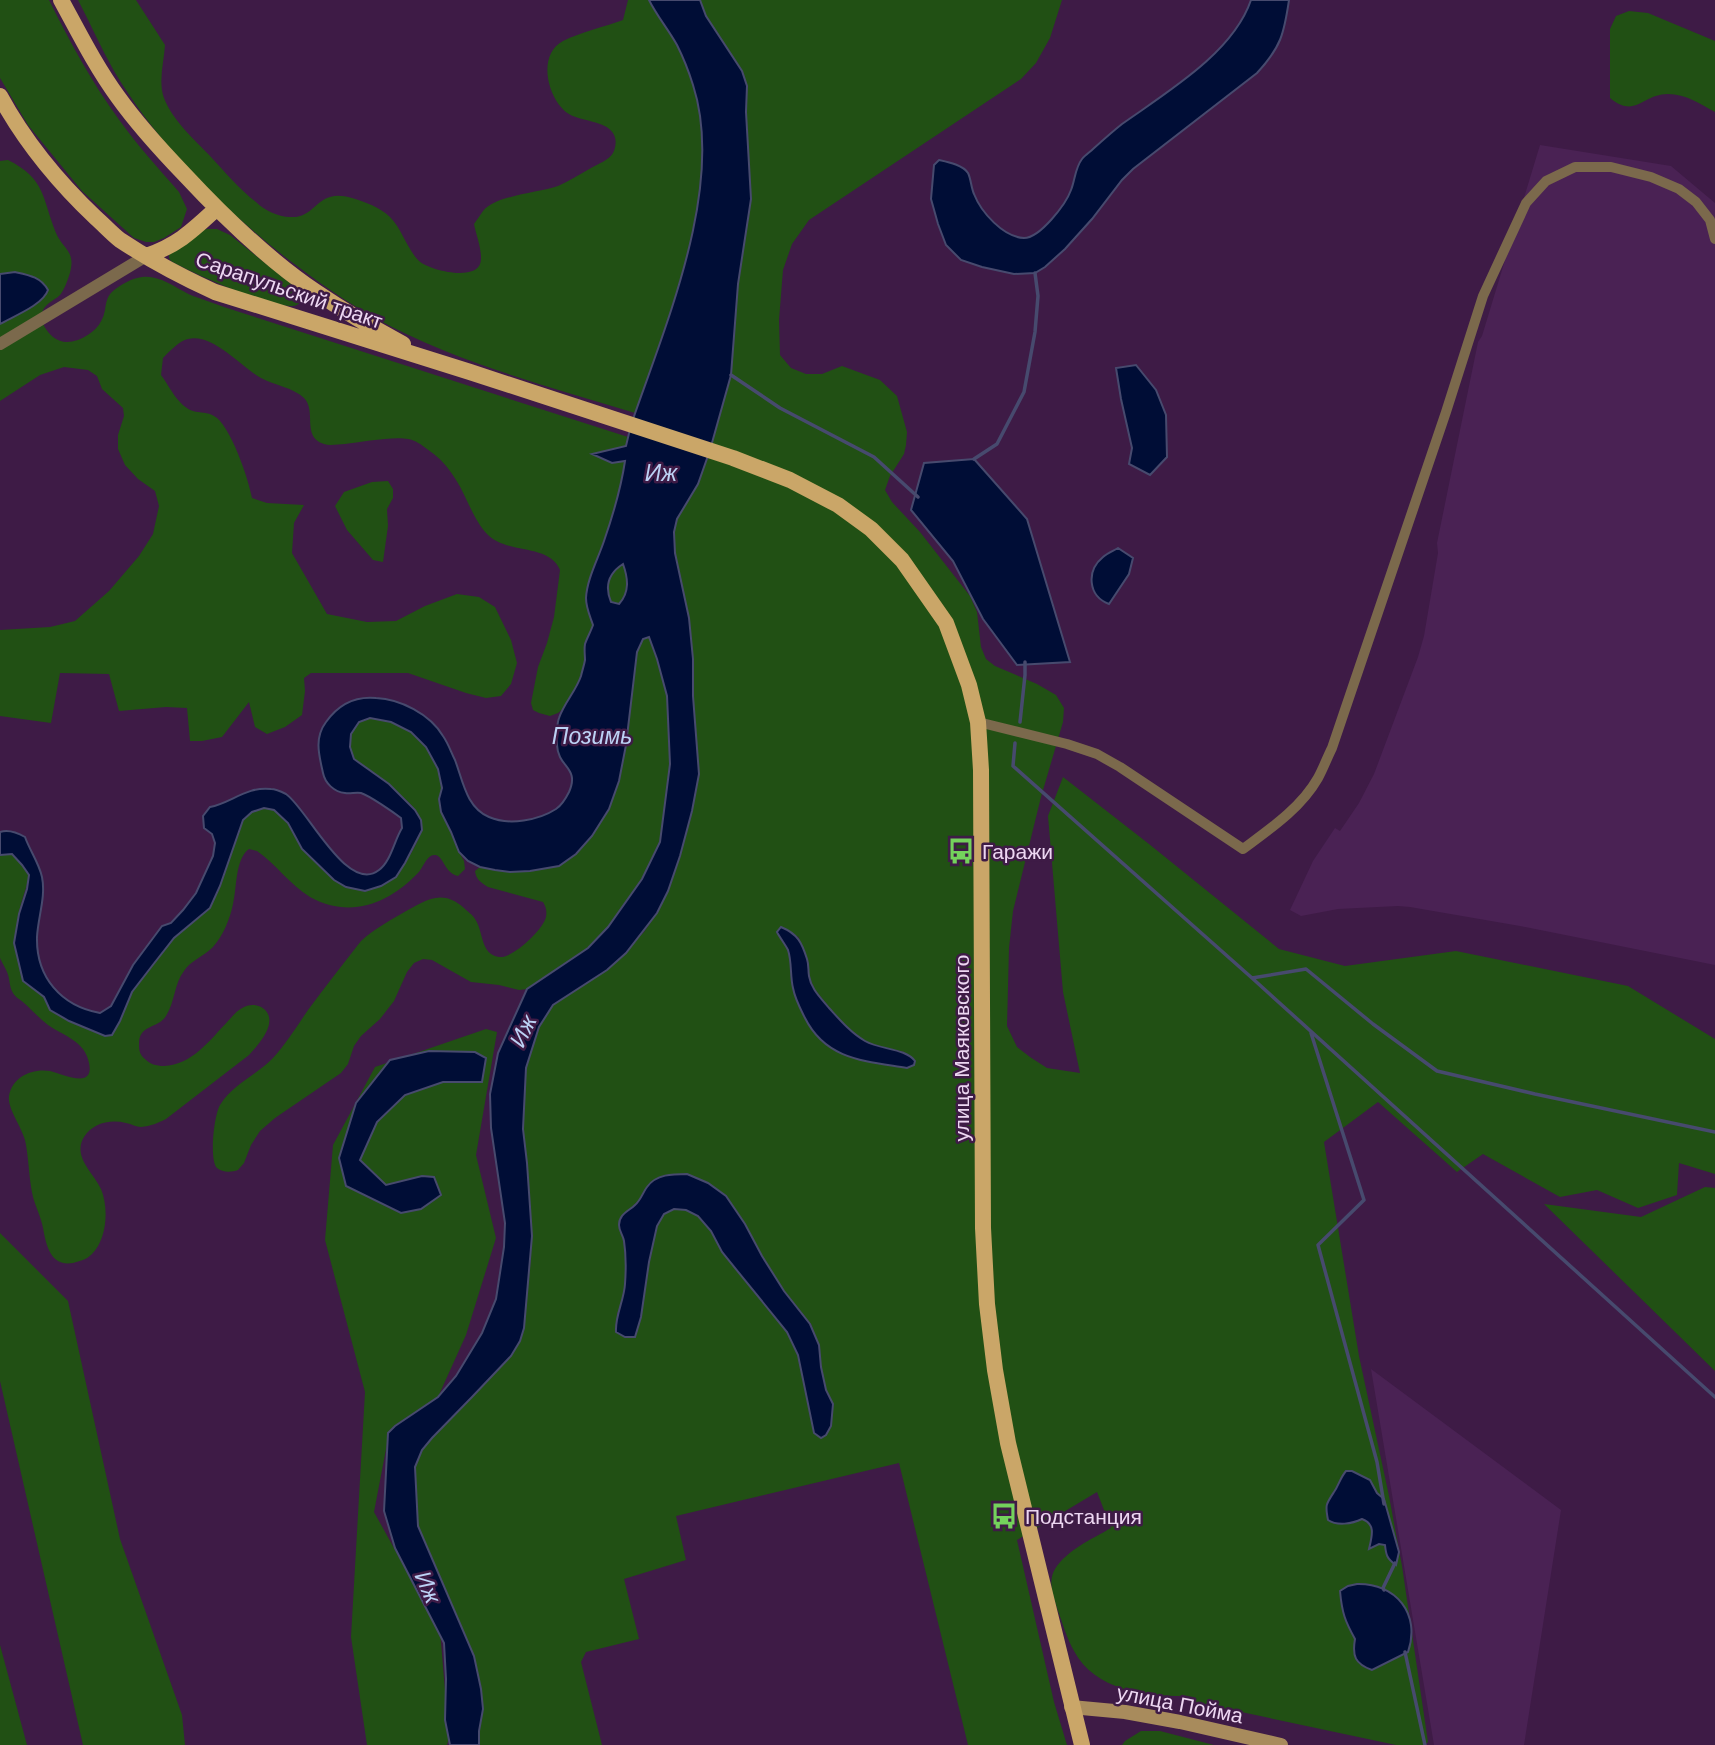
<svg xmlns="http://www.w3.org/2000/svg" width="1715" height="1745" font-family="Helvetica,sans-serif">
  <rect width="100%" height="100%" fill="#3e1b46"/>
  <path fill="#4a2254" d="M 1540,145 L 1671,166 L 1715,203 L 1715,965 L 1520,926 L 1410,907 L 1398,906 L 1338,909 L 1301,916 L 1290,910 L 1313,861 L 1335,828 L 1340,831 L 1359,803 L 1374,774 L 1418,657 L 1424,636 L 1438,553 L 1437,543 L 1478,342 L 1482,336 Z
    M 1371,1369 L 1561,1510 L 1524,1745 L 1434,1745 Z"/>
  <path fill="#215014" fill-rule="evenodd" d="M 0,0 L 49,0 C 70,42 92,83 120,121 C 138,146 159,169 179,192 L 187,209 L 181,227 L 164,238 L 154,242 L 146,242 L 134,238 L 82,191 L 28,125 L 0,78 Z
    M 78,0 L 136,0 L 165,45 C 164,62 158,81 164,98 C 173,121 194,139 211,157 C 225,172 239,189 256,202 C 264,210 278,217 290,217 C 317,219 316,187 352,198 C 365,202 380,207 390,217 C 402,229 407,249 419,261 C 429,270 470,280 479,266 C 485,257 476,235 474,224 C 477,220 480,215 483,211 C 496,195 538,193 558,186 C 569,181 580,174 591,168 C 598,164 609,160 613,153 C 616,147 617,139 613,133 C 604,120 582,122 569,114 C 548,101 536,55 563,41 C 581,32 604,27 623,20 L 628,0 L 649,0 C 657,16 669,30 677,46 C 683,58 689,72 693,85 C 724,186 668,318 635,413 C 548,386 457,363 377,319 C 346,302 317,281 289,260 C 221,207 159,146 114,71 C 101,48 90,23 78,0 Z
    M 700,0 L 1062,0 L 1050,38 L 1036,63 L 1021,79 L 809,220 L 792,244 L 783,270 L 779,320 L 780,355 L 791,368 L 806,374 L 822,374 L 842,366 L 880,380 L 897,396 L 907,432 L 906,445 L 904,454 L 890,476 L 885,490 L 892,502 L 920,532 L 970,596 L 977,612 L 981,647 L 986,659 L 995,666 L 1037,684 L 1056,695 L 1064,708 L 1063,722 L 1041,797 L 1013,911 L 1009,948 L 1007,1026 L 1017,1047 L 1030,1057 L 1047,1068 L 1080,1073 L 1063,992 L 1048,816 L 1063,777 L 1149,844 L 1279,949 L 1345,966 L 1456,951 L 1628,986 L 1715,1039 L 1715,1174 L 1679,1163 L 1677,1195 L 1638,1208 L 1597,1190 L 1560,1197 L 1483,1154 L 1457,1172 L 1378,1102 L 1324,1142 L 1359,1356 L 1389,1496 L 1402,1566 L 1428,1742 L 1425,1745 L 1396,1745 L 1185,1700 L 1183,1696 C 1144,1696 1095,1690 1074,1651 C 1067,1639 1063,1624 1058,1611 C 1054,1598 1047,1582 1055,1569 C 1067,1550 1092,1539 1111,1528 L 1097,1492 L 1017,1540 L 1054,1702 L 1067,1745 L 968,1745 L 899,1463 L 676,1516 L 686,1560 L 624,1579 L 639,1639 L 586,1652 L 581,1662 L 602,1745 L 479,1745 L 479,1731 L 483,1709 L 481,1689 L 474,1656 L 418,1526 L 415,1467 L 422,1450 L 432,1438 L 472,1397 L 511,1356 L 530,1268 L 532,1236 L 527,1163 L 523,1129 L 523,1106 L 526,1068 L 539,1027 L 553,1005 L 607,970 L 644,932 L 657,913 L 668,891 L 680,856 L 692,811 L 699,774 L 693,696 L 693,659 L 689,618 L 675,553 L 674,532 L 677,519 L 698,484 L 710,450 L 731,375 L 738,284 L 751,199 L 746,112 L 747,86 L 742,71 L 706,16 ZM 798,936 L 808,961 L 809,976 L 815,990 L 844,1025 L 865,1041 L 879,1047 L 905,1052 L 823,1043 L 792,986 L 791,965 L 788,950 ZM 708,1183 L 726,1196 L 745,1224 L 762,1256 L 784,1291 L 811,1324 L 819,1345 L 821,1367 L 826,1390 L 833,1404 L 831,1425 L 826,1435 L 814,1432 L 798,1355 L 787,1332 L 722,1252 L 711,1231 L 698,1216 L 686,1210 L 674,1209 L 664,1214 L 657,1226 L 649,1262 L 641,1317 L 635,1337 L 617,1314 C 631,1288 625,1248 620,1220 C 626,1211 635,1206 642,1196 Z
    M 1629,11 L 1648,13 L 1715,41 L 1715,112 C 1700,104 1686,94 1668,94 C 1642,94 1636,119 1610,98 L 1610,29 L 1616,16 Z
    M 8,160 C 46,179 42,198 56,233 C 64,251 77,251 69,276 C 67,282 64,290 60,295 C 54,301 43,304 42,314 C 41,323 46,331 53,337 C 61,343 68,343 78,340 C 92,334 102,326 105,310 C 106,303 107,296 113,291 C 120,285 132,278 142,277 C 161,274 179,291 196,297 C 215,304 233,310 252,316 L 628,437 L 622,482 L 610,525 L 588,588 L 589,614 L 593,625 L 585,645 L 585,663 L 578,683 L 564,708 L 558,713 L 550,716 L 539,713 L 533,710 L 531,703 L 538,667 L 547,643 L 554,617 L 560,570 C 549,543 507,555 487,534 C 479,526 473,513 468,503 C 458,481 447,462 427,449 C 422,445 415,440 408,439 C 394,436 361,442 345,444 C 338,444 330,446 324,444 C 301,437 317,411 304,398 C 294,388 274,385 261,378 C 241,367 213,333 188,339 C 179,341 170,351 163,358 L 161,375 C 170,387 178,406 193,411 C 200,413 208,412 214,416 C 230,424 249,480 252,498 L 267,503 L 304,505 L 294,523 L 292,553 L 327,614 L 367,622 L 396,621 L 425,606 L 457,594 L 479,597 L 495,607 L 511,640 L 517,663 L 511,684 L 501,696 L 486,698 L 466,693 L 408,673 L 311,673 L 304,678 L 305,691 L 302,715 L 285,727 L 267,734 L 255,727 L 249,702 L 222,737 L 202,741 L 190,741 L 187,708 L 166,707 L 119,711 L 109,674 L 60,673 L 51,723 L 0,716 L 0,630 L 50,627 L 75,621 L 109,591 L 139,556 L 153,534 L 159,506 L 155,491 L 138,479 L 125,465 L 118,449 L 118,435 L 124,416 L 123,408 L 102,389 L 97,376 L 88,370 L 64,367 L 40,375 L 0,401 L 0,161 Z
    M 207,229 L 217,229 L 230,235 L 300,291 L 303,296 C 302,300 302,302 297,305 C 280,313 190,272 171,261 L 169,258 L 169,254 L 199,231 Z
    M 388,481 L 393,489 L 393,498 L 387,509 L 388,526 L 383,562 L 373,560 L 347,530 L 335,506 L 344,492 L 372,482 Z
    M 623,563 C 628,578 630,592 619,604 L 611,602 C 604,585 610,574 623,563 Z
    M 649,636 L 657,659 L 667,696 L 670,764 L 660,842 L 642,879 L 608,927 L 588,948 L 527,989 L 519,990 L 499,985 L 471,982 L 432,960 L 423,959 L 414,963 L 407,972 L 394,1001 L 380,1019 L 361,1036 L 354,1046 L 348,1064 L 341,1073 L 275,1118 L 260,1131 L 251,1145 L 244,1163 L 238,1170 C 232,1172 223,1173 217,1168 C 209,1160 214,1115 220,1105 C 234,1083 257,1075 273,1058 C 286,1044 297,1026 308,1010 C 325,987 343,964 361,941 C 373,930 387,922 401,914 C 423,902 441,887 464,908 C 467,911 473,915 475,919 C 484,932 480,954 499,957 C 512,959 543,930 546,917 C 547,911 546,907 543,902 L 488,887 C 480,882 476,879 475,871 L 480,867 L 510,872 L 530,871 L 626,745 L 637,652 L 643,639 Z
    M 370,718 L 391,722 L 411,732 L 426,747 L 438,769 L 442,788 L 439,799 L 459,852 L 464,861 L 465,869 L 458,876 C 444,873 444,856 435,855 C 427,854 423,868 418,873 C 388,904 350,919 310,897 C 290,885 276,864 257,851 L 249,849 C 235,859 237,888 233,904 C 230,919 223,936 213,947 C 204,956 190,961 184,971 C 174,984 175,1002 166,1016 C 158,1029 139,1024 139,1044 C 139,1051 140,1055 145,1059 C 150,1064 156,1066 164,1066 C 192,1065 210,1040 228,1021 C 233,1016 237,1010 244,1007 C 250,1004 258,1004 264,1009 C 279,1022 259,1044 249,1055 L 166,1119 C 158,1123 151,1126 141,1127 C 136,1127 132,1124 126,1123 C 110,1119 93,1123 84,1137 C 72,1157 94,1173 101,1189 C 109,1208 107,1239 92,1254 C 86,1260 80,1261 73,1263 C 50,1267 46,1244 43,1228 C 41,1217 36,1208 33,1197 C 29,1180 29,1162 26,1145 C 24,1129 7,1110 9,1096 C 12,1077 32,1068 50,1071 C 61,1073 95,1091 89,1063 C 85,1041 64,1036 48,1025 C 40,1019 32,1010 24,1003 C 21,1000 15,997 13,993 C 9,987 10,978 7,972 C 5,967 2,963 0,958 L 0,855 L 12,854 L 22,865 L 29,875 C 27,888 21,900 19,913 C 16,930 20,963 23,980 L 44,997 L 50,1010 L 105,1036 L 120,1021 L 132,992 L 174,938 L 210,908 L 220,887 L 243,819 L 252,812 L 264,808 L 274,810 L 288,823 L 302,849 L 334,880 L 396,877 C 404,865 423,837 422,824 C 418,799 372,778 356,761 C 347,751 349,729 360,722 C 363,720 367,719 370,718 Z
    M 486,1029 L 497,1032 L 476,1155 L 496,1238 L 466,1335 L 438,1397 L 394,1426 L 387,1444 L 374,1512 L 440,1631 L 449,1738 L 447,1745 L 367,1745 L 351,1637 L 365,1392 L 325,1240 L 333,1145 L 375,1067 Z
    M 1705,1187 L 1715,1188 L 1715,1371 L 1544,1204 L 1641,1217 Z
    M 0,1233 L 68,1301 L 120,1539 L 182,1715 L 185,1745 L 83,1745 L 0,1381 Z
    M 0,1645 L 27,1745 L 0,1745 Z
    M 1141,1731 L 1160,1731 L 1214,1745 L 1122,1745 L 1125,1741 Z"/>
  <path fill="#000d36" stroke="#474a6e" stroke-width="2" fill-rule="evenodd" d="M 649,0 L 700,0 L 706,16 L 742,71 L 747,86 L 746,112 L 751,199 L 738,284 L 731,375 L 710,450 L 698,484 L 677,519 L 674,532 L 675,553 L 689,618 L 693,659 L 693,696 L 699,774 L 692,811 L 680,856 L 668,891 L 657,913 L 626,953 L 607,970 L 553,1005 L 539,1027 L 526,1068 L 523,1129 L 527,1163 L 532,1236 L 524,1328 L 520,1341 L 511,1356 L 472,1397 L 432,1438 L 422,1450 L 415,1467 L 418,1526 L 474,1656 L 481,1689 L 483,1709 L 479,1731 L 479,1745 L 450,1745 L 445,1720 L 446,1679 L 444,1643 L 395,1548 L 384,1511 L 388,1433 L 395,1426 L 438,1397 L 456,1376 L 482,1333 L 496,1299 L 504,1247 L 505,1223 L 491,1128 L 490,1094 L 498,1053 L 527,989 L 588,948 L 608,927 L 642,879 L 660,842 L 670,764 L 667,696 L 657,659 L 649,637 L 643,639 L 637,652 L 626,745 L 619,781 L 609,809 L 592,836 L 576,854 L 559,866 L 530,871 L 510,872 L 495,870 L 480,867 L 468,861 L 459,852 L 451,832 L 441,812 L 439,799 L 442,788 L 438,769 L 426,747 L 411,732 L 391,722 L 370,718 L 359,722 L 351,734 L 350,747 L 354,759 L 389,784 L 415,810 L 421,820 L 422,830 L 405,863 L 396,877 L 381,886 L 365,891 L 346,887 L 334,880 L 302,849 L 288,823 L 274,810 L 264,808 L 252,812 L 243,820 L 220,886 L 210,908 L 174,938 L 152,966 L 132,992 L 120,1021 L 112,1035 L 105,1036 L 69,1021 L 50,1010 L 44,997 L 23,981 L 14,943 L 19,914 L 27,889 L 29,875 L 22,865 L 12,854 L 0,855 L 0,832 C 9,829 18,833 25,837 C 30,851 39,863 42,877 C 46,897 38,917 37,937 C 36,977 61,1006 100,1013 L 111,1006 L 133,965 L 162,926 L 171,923 L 183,910 L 196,893 L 213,856 L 215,843 L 212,834 L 204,828 L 203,816 L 210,807 C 231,803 247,786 271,789 C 275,789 282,792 286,794 C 307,808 347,895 379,870 C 391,861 394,841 402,828 L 401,818 C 393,812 370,796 361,793 C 356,792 350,794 345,793 C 334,792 325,783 323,773 C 319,755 314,738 326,722 C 338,705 355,696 376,698 C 400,699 430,714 443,736 C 448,743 451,752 455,760 C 463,781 466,807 489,817 C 509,826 539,820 556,809 C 562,805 566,798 569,792 C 580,767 558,768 557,745 C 557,736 556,726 559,718 C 564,703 576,691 581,676 C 582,671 584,666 585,660 C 585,655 584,650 585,644 C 587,638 591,631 593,625 C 590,616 586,608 586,598 C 587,579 598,559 604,541 C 613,515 621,488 625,461 L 612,463 L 592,454 L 626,446 L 631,425 C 664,328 726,187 693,85 C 689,72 683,57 677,45 C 668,29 657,16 649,0 ZM 623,564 C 628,578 630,592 619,604 L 611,602 C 604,585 609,573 623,564 Z
    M 1251,0 L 1289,0 C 1284,34 1281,47 1257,73 L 1133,169 L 1122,180 L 1092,219 L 1065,249 L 1045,267 L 1035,273 L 1014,274 L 982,267 L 961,260 L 946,245 L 938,224 L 931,199 L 934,165 L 939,160 C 948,162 963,165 968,173 C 971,179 971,187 974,194 C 981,212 1003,237 1024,238 C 1040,238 1066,204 1071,190 C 1075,180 1075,168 1082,159 C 1085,155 1090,152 1093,149 C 1103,140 1112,132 1122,124 C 1167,92 1233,53 1251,0 Z
    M 15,272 C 29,275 41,277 48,290 C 43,305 14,316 0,324 L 0,274 Z
    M 1136,365 L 1156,390 L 1166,415 L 1167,457 L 1150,475 L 1129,464 L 1132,448 L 1121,399 L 1116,368 Z
    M 974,459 L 1027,519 L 1070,662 L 1017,665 L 983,619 L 953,561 L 911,510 L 924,463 Z
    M 1118,548 L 1133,558 L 1129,574 L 1109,604 C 1088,596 1086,571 1103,557 C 1107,553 1113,551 1118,548 Z
    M 781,927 C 798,934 802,943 807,959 C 809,965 808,970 809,976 C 811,989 821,998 829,1008 C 840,1020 851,1033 865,1041 C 881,1050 905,1048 915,1061 L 914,1065 L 907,1068 C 865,1061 826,1060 805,1018 C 800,1008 795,999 793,988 C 790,976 792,962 788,950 C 785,944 780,938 777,932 Z
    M 429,1051 L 475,1052 L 486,1058 L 482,1082 L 443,1082 L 405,1095 L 377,1122 L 360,1160 L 386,1185 L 422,1176 L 434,1177 L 441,1195 L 421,1209 L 401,1213 L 346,1186 L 339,1158 L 356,1103 L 390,1060 Z
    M 687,1174 L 708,1183 L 726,1196 L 745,1224 L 762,1256 L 784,1291 L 810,1324 L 819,1345 L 821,1367 L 826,1390 L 833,1404 L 831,1426 L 826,1435 L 821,1438 L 814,1433 L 798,1355 L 787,1332 L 722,1252 L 711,1231 L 698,1216 L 686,1210 L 674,1209 L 664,1214 L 657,1226 L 649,1262 L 641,1317 L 635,1337 L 625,1337 L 616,1332 C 615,1315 624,1301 625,1284 C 626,1270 626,1254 624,1241 C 623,1235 619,1231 619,1225 C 619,1214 629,1211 635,1205 C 641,1200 643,1192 647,1187 C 656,1174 673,1174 687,1174 Z
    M 1346,1471 L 1352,1471 L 1370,1480 L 1377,1493 L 1384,1499 L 1399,1552 L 1396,1565 C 1387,1559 1386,1555 1385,1545 L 1379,1544 L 1369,1549 C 1372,1536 1376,1524 1362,1519 C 1352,1524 1337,1526 1328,1520 C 1325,1505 1326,1504 1334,1492 C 1339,1485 1340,1478 1346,1471 Z
    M 1357,1584 C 1396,1583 1421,1614 1408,1652 L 1372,1670 C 1355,1664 1352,1656 1355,1639 C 1345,1621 1342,1613 1340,1591 L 1348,1586 Z"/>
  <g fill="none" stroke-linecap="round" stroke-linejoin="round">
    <path stroke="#474a6e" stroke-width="3.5" d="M 731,375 L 780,408 L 874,457 L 918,497
      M 974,459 L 997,444 L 1024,392 L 1035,332 L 1038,296 L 1035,273
      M 1020,722 L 1025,675 L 1025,662
      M 1015,743 L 1013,766 L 1252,978 L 1715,1397
      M 1252,978 L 1306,969 L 1373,1024 L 1437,1071 L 1535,1094 L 1715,1132
      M 1311,1033 L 1364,1200 L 1318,1245 L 1377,1462 L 1384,1504
      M 1384,1590 L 1383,1588 L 1395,1563
      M 1405,1652 L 1425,1745"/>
    <path stroke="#7b694c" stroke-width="10" d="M 978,722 L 1067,744 L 1097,754 L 1120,767 L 1243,849 C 1270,829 1301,808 1318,778 C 1323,769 1327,758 1332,748 L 1446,412 L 1483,296 L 1526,203 L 1546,181 L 1575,167 L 1611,167 L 1651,177 L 1679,189 L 1696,202 L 1710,220 L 1715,239"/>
    <path stroke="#7b694c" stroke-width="12" d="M 0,344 L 146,256"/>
    <path stroke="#a88b5c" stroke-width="14" d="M 1071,1707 L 1125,1712 L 1180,1722 L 1281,1745"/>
    <path stroke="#caa668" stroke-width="16" d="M 61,0 C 79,33 96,67 118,97 C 138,125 161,150 184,174 C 224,217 267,259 316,292 C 344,311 373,328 403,344
      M 0,96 C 25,142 58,182 96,218 C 104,225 112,234 120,240 C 150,260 182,277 215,292 L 470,372 L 733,458 L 790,480 L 838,505 L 871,529 L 902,560 L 946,623 L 969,685 L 978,722 L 981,770 L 983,1228 L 987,1304 L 995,1370 L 1008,1443 L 1082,1745
      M 146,256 C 178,245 192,231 216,209"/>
  </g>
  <defs>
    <g id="bus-bare" transform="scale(2.1)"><path d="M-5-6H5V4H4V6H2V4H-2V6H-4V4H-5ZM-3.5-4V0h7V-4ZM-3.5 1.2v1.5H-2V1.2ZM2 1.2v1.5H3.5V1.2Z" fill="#74d25c" stroke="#3e1b46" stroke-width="2.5" paint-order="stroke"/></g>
  </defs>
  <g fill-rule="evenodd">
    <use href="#bus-bare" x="961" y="851"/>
    <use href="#bus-bare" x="1004" y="1516"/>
  </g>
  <g text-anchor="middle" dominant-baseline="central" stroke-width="5" stroke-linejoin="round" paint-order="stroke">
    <g font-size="21" fill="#edd7f2" stroke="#3e1b46">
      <text transform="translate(289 290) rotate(19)">Сарапульский тракт</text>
      <text transform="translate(961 1048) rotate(-90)">улица Маяковского</text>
      <text transform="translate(1180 1704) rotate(11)">улица Пойма</text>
    </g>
    <g font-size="21" fill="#edd7f2" stroke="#3e1b46" text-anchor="start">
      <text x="982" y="851">Гаражи</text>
      <text x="1025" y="1516">Подстанция</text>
    </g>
    <g font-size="23" font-style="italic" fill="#bcd2f5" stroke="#3e1b46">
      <text x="661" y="473">Иж</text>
      <text x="592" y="736">Позимь</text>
      <text transform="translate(523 1031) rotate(-64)">Иж</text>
      <text transform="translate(428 1587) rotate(67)">Иж</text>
    </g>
  </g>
</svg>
